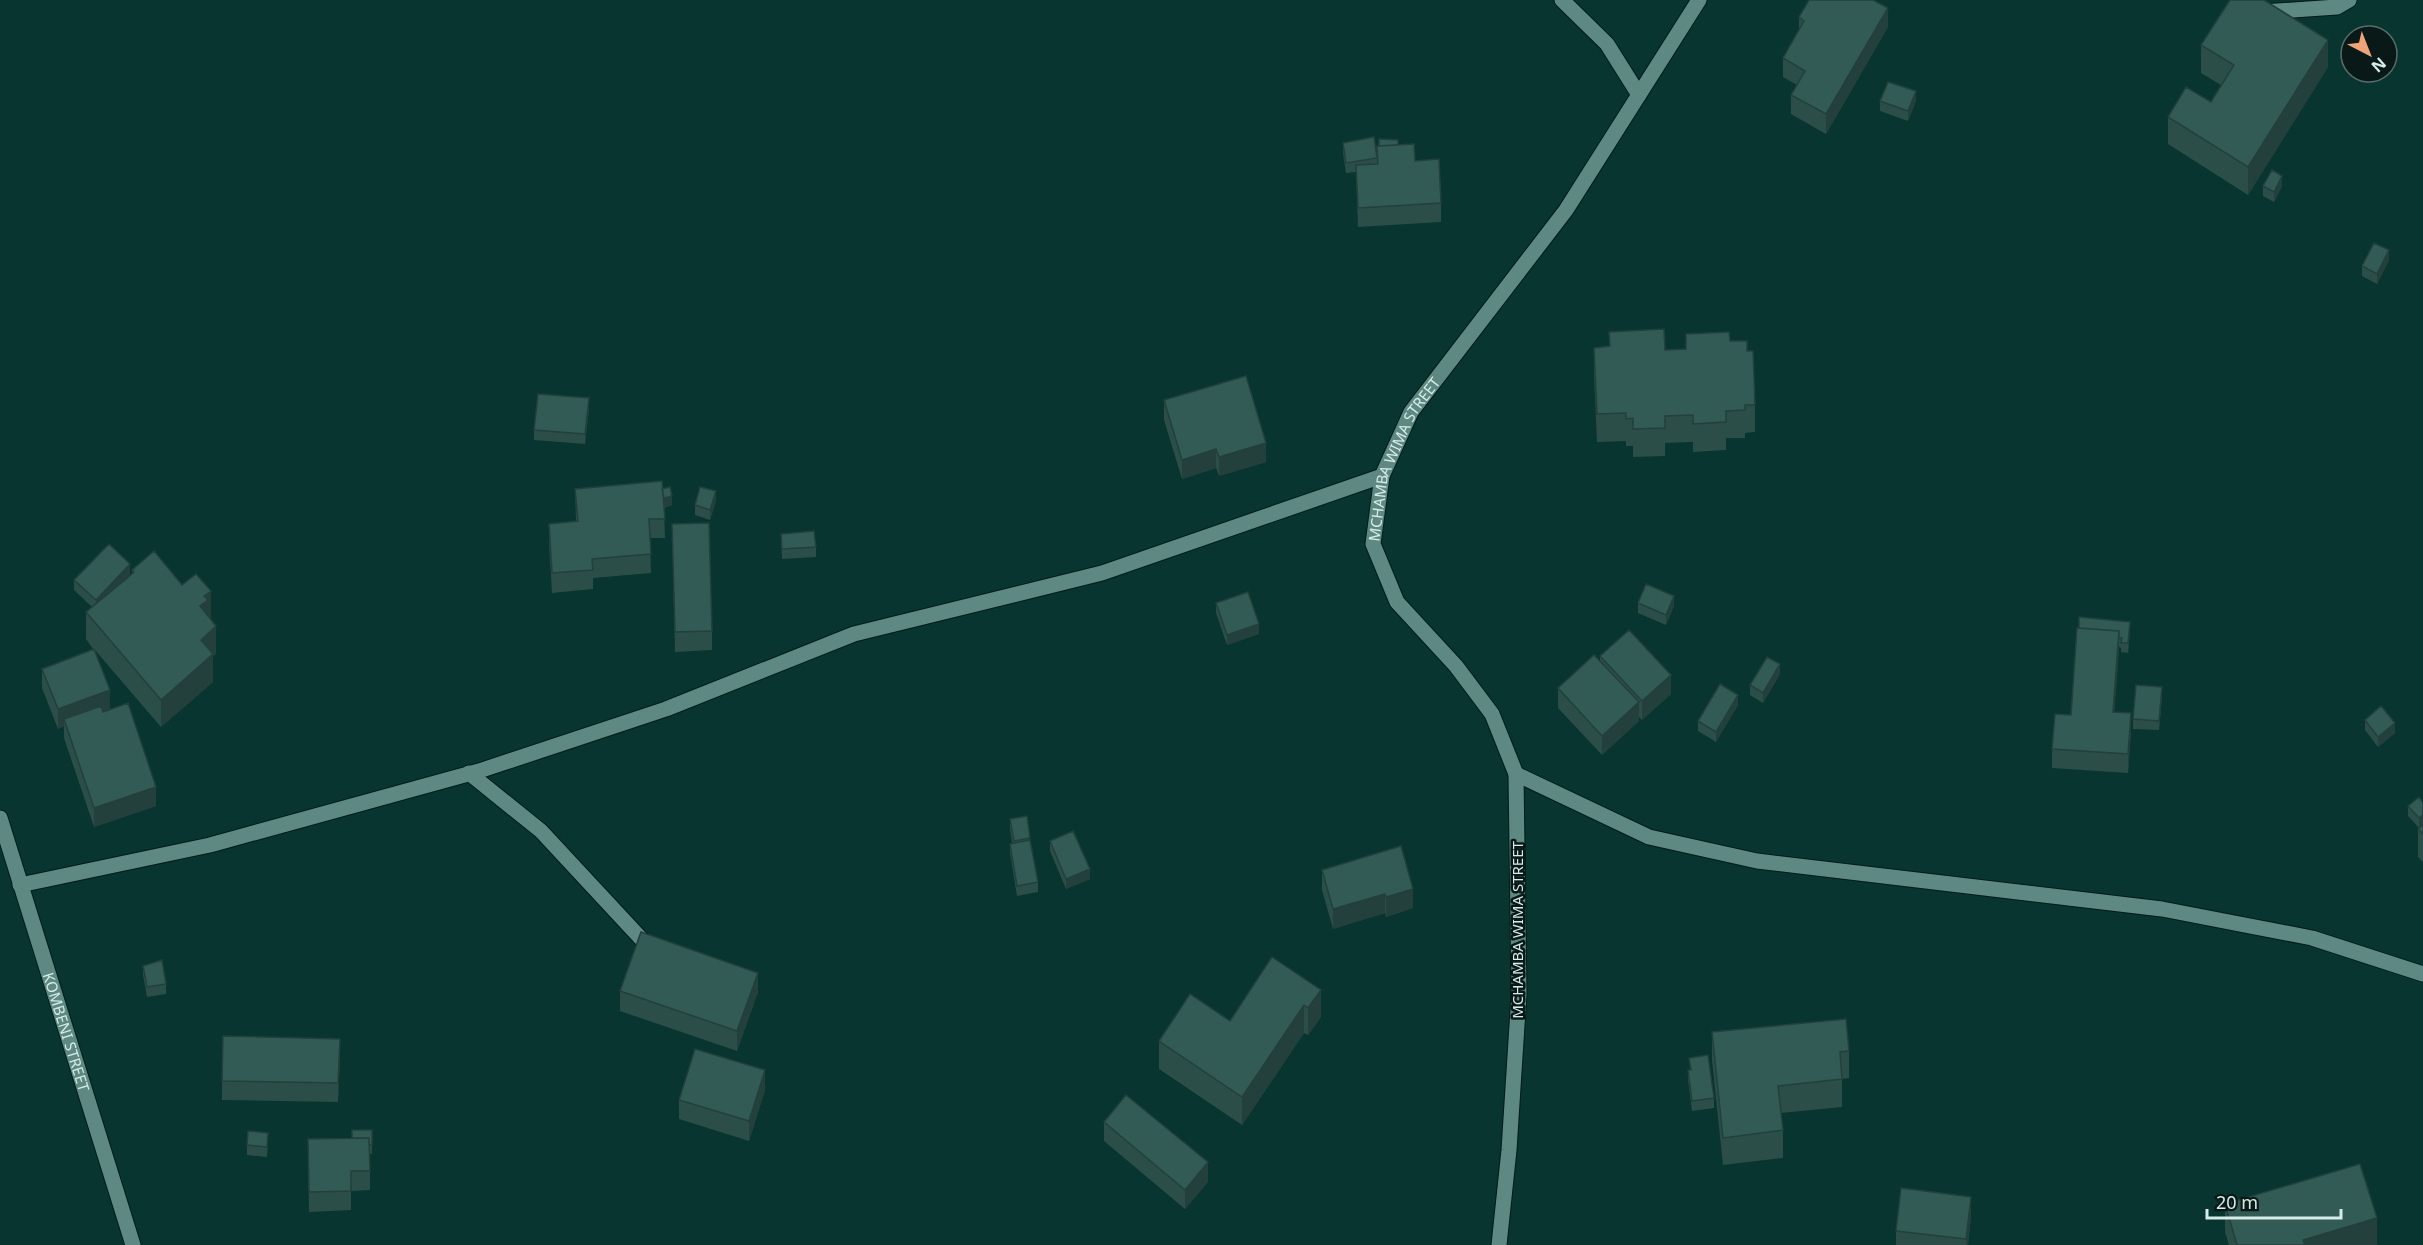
<svg xmlns="http://www.w3.org/2000/svg" width="2423" height="1245" font-family="'Noto Sans',sans-serif">
  <rect width="100%" height="100%" fill="#083530"/>
  <g fill="none" stroke-linecap="round" stroke-linejoin="round">
    <g stroke="#001b18" stroke-width="17">
      <g id="minor">
        <path d="M 1562,0 L 1607,44 L 1639,95"/>
        <path d="M 2262,12 L 2337,7 L 2349,0"/>
        <path d="M 469,773 L 541,831 L 646,944"/>
        <path d="M 1516,774 L 1649,837 L 1757,861 L 2162,909 L 2312,938 L 2423,974"/>
        <path id="s1" d="M 0,818 L 133,1245"/>
        <path d="M 20,885 L 210,845 L 479,771 L 666,709 L 854,634 L 1102,573 L 1382,476"/>
        <path id="s2" d="M 1499,1245 L 1509,1150 L 1519,994 L 1516,774 L 1492,714 L 1456,666 L 1397,602 L 1373,544 L 1382,476 L 1411,412 L 1566,210 L 1699,0"/>
      </g>
    </g>
    <use href="#minor" stroke="#5e8882" stroke-width="15"/>
  </g>
  <path fill="#2b4e49" d="M 1799,17 L 1888,27 L 1826,134 L 1791,114 L 1791,95 L 1797,85 L 1783,77 L 1783,58 L 1799,29 Z
    M 2201,45 L 2328,67 L 2248,195 L 2168,144 L 2168,117 L 2211,102 L 2221,85 L 2201,73 Z
    M 1880,101 L 1916,101 L 1908,121 L 1880,111 Z
    M 1343,143 L 1377,158 L 1377,164 L 1377,146 L 1398,145 L 1415,161 L 1441,203 L 1441,222 L 1358,227 L 1356,172 L 1346,173 L 1343,153 Z
    M 2263,186 L 2282,186 L 2274,202 L 2263,196 Z
    M 2389,260 L 2377,284 L 2362,276 L 2362,266 Z
    M 1609,332 L 1665,350 L 1686,349 L 1686,334 L 1730,341 L 1747,351 L 1755,405 L 1755,432 L 1745,433 L 1745,438 L 1726,438 L 1726,450 L 1693,452 L 1693,442 L 1665,443 L 1665,456 L 1633,457 L 1633,446 L 1626,446 L 1626,441 L 1597,442 L 1594,375 L 1594,348 L 1609,346 Z
    M 1164,400 L 1266,462 L 1219,476 L 1216,468 L 1182,479 L 1164,420 Z
    M 589,408 L 585,444 L 534,440 L 534,430 Z
    M 575,489 L 662,489 L 672,505 L 664,508 L 665,538 L 650,538 L 651,573 L 593,578 L 593,589 L 552,593 L 549,543 L 549,524 L 576,521 Z
    M 716,501 L 710,520 L 695,515 L 695,505 Z
    M 672,524 L 712,631 L 712,650 L 675,652 Z
    M 781,534 L 816,547 L 816,557 L 782,559 Z
    M 132,570 L 210,619 L 216,654 L 213,656 L 213,682 L 161,727 L 94,649 L 110,709 L 103,711 L 156,806 L 94,827 L 64,738 L 64,726 L 58,729 L 42,688 L 42,669 L 93,649 L 86,639 L 86,612 L 92,607 L 74,590 L 74,580 L 130,574 L 123,581 L 132,574 Z
    M 1216,603 L 1259,634 L 1227,645 L 1216,613 Z
    M 1638,603 L 1674,606 L 1666,625 L 1638,613 Z
    M 2077,628 L 2130,632 L 2128,653 L 2121,652 L 2121,648 L 2119,647 L 2114,712 L 2131,732 L 2128,773 L 2052,768 L 2052,749 L 2071,715 Z
    M 1600,656 L 1671,694 L 1642,720 L 1639,717 L 1639,721 L 1602,755 L 1558,708 L 1558,688 L 1600,662 Z
    M 1780,674 L 1763,703 L 1750,695 L 1750,685 Z
    M 2162,697 L 2159,730 L 2133,729 L 2133,719 Z
    M 1738,705 L 1716,742 L 1698,731 L 1698,721 Z
    M 2365,720 L 2395,733 L 2378,747 L 2365,730 Z
    M 2423,803 L 2423,862 L 2418,857 L 2418,829 L 2419,828 L 2408,816 L 2408,806 Z
    M 1027,816 L 1030,840 L 1038,882 L 1038,892 L 1017,896 L 1010,853 L 1010,844 L 1012,843 L 1010,829 L 1010,819 Z
    M 1050,841 L 1090,879 L 1066,889 L 1050,851 Z
    M 1401,846 L 1413,908 L 1386,917 L 1385,913 L 1333,929 L 1322,890 L 1322,870 Z
    M 1272,957 L 1321,1017 L 1308,1035 L 1304,1033 L 1242,1125 L 1159,1069 L 1159,1041 L 1230,1021 Z
    M 143,966 L 166,984 L 166,994 L 147,997 L 143,975 Z
    M 620,991 L 758,992 L 737,1051 L 620,1011 Z
    M 1712,1032 L 1849,1051 L 1849,1078 L 1842,1079 L 1842,1107 L 1781,1113 L 1783,1130 L 1783,1158 L 1723,1165 L 1712,1060 Z
    M 340,1058 L 338,1102 L 222,1100 L 222,1081 Z
    M 1689,1058 L 1714,1098 L 1714,1108 L 1692,1111 L 1688,1080 L 1688,1070 L 1690,1070 Z
    M 765,1090 L 749,1141 L 679,1119 L 679,1100 Z
    M 1104,1122 L 1208,1182 L 1185,1209 L 1104,1141 Z
    M 372,1130 L 372,1154 L 370,1154 L 370,1190 L 351,1191 L 351,1210 L 309,1212 L 308,1139 L 352,1138 Z
    M 268,1143 L 267,1157 L 247,1155 L 247,1145 Z
    M 2225,1204 L 2377,1245 L 2229,1245 L 2225,1232 Z
    M 1971,1216 L 1968,1245 L 1896,1245 L 1896,1231 Z"/>
  <path fill="#23403c" d="M 1888,8 L 1888,27 L 1826,134 L 1826,114 Z
    M 2328,40 L 2328,67 L 2248,195 L 2248,167 Z
    M 1916,91 L 1916,101 L 1908,121 L 1908,111 Z
    M 2282,176 L 2282,186 L 2274,202 L 2274,192 Z
    M 2389,250 L 2389,260 L 2377,284 L 2377,274 Z
    M 589,398 L 589,408 L 585,444 L 585,434 Z
    M 1266,443 L 1266,462 L 1219,476 L 1219,457 Z
    M 1216,449 L 1216,468 L 1182,479 L 1182,460 Z
    M 716,491 L 716,501 L 710,520 L 710,510 Z
    M 672,496 L 672,505 L 664,508 L 664,498 Z
    M 130,564 L 130,574 L 96,610 L 96,600 Z
    M 211,591 L 211,619 L 200,606 L 204,596 Z
    M 1674,596 L 1674,606 L 1666,625 L 1666,615 Z
    M 2130,622 L 2130,632 L 2128,653 L 2128,643 Z
    M 1259,624 L 1259,634 L 1227,645 L 1227,635 Z
    M 216,626 L 216,654 L 213,656 L 213,682 L 161,727 L 161,700 L 201,640 Z
    M 2119,631 L 2119,650 L 2113,731 L 2113,712 Z
    M 1780,664 L 1780,674 L 1763,703 L 1763,693 Z
    M 1671,675 L 1671,694 L 1642,720 L 1642,701 Z
    M 2162,687 L 2162,697 L 2159,730 L 2159,721 Z
    M 110,690 L 110,709 L 66,725 L 64,719 L 64,726 L 58,729 L 58,709 Z
    M 1738,695 L 1738,705 L 1716,742 L 1716,732 Z
    M 1639,702 L 1639,721 L 1602,755 L 1602,736 Z
    M 2131,713 L 2131,732 L 2128,773 L 2128,754 Z
    M 2395,723 L 2395,733 L 2378,747 L 2378,737 Z
    M 156,787 L 156,806 L 94,827 L 94,808 Z
    M 2423,815 L 2423,825 L 2419,828 L 2419,818 Z
    M 1090,869 L 1090,879 L 1066,889 L 1066,879 Z
    M 1413,889 L 1413,908 L 1386,917 L 1386,897 Z
    M 1385,894 L 1385,913 L 1333,929 L 1333,909 Z
    M 758,973 L 758,992 L 737,1051 L 737,1031 Z
    M 1321,990 L 1321,1017 L 1308,1035 L 1308,1008 Z
    M 1304,1005 L 1304,1033 L 1242,1125 L 1242,1097 Z
    M 340,1039 L 340,1058 L 338,1102 L 338,1083 Z
    M 765,1070 L 765,1090 L 749,1141 L 749,1121 Z
    M 1208,1162 L 1208,1182 L 1185,1209 L 1185,1190 Z
    M 1971,1197 L 1971,1216 L 1968,1245 L 1966,1245 Z
    M 2377,1218 L 2377,1245 L 2303,1245 L 2303,1240 Z"/>
  <path fill="#325b55" stroke="#23403c" stroke-width="1.5" d="M 1809,0 L 1873,0 L 1888,8 L 1826,114 L 1791,95 L 1805,71 L 1783,58 L 1804,21 L 1799,17 Z
    M 2230,0 L 2264,0 L 2328,40 L 2248,167 L 2168,117 L 2186,87 L 2211,102 L 2234,65 L 2201,45 Z
    M 1888,82 L 1916,91 L 1908,111 L 1880,101 Z
    M 1374,137 L 1377,158 L 1346,163 L 1343,143 Z
    M 1379,139 L 1398,140 L 1398,145 L 1379,146 Z
    M 1414,144 L 1415,161 L 1439,159 L 1441,203 L 1358,208 L 1356,165 L 1378,164 L 1377,146 Z
    M 2272,170 L 2282,176 L 2274,192 L 2263,186 Z
    M 2374,243 L 2389,250 L 2377,274 L 2362,266 Z
    M 1664,329 L 1665,350 L 1686,349 L 1686,334 L 1729,332 L 1730,341 L 1747,341 L 1747,351 L 1753,351 L 1755,405 L 1745,405 L 1745,410 L 1726,411 L 1726,422 L 1693,424 L 1693,415 L 1665,416 L 1665,428 L 1633,429 L 1633,418 L 1626,419 L 1626,413 L 1597,414 L 1594,348 L 1610,346 L 1609,332 Z
    M 1246,376 L 1266,443 L 1219,457 L 1216,449 L 1182,460 L 1164,400 Z
    M 538,394 L 589,398 L 585,434 L 534,430 Z
    M 662,481 L 665,519 L 649,519 L 651,554 L 592,559 L 593,570 L 552,573 L 549,524 L 578,521 L 575,489 Z
    M 670,487 L 672,496 L 664,498 L 662,489 Z
    M 700,487 L 716,491 L 710,510 L 695,505 Z
    M 709,523 L 712,631 L 675,632 L 672,524 Z
    M 814,531 L 816,547 L 782,549 L 781,534 Z
    M 109,544 L 130,564 L 96,600 L 74,580 Z
    M 154,551 L 182,585 L 196,574 L 211,591 L 204,596 L 208,600 L 200,606 L 216,626 L 201,640 L 213,654 L 161,700 L 86,612 L 125,580 L 134,572 L 132,570 Z
    M 1646,584 L 1674,596 L 1666,615 L 1638,603 Z
    M 1248,592 L 1259,624 L 1227,635 L 1216,603 Z
    M 2079,617 L 2130,622 L 2128,643 L 2121,643 L 2122,638 L 2119,638 L 2119,631 L 2079,628 Z
    M 2077,628 L 2119,631 L 2113,712 L 2131,713 L 2128,754 L 2052,749 L 2055,714 L 2071,715 Z
    M 1629,630 L 1671,675 L 1642,701 L 1600,656 Z
    M 94,649 L 110,690 L 58,709 L 42,669 Z
    M 1594,655 L 1639,702 L 1602,736 L 1558,688 Z
    M 1767,657 L 1780,664 L 1763,693 L 1750,685 Z
    M 1720,684 L 1738,695 L 1716,732 L 1698,721 Z
    M 2136,685 L 2162,687 L 2159,721 L 2133,719 Z
    M 128,703 L 156,787 L 94,808 L 64,719 L 101,706 L 103,712 Z
    M 2381,706 L 2395,723 L 2378,737 L 2365,720 Z
    M 2419,797 L 2423,803 L 2423,815 L 2419,818 L 2408,806 Z
    M 1027,816 L 1030,838 L 1014,841 L 1010,819 Z
    M 2423,824 L 2423,834 L 2418,829 Z
    M 1073,831 L 1090,869 L 1066,879 L 1050,841 Z
    M 1030,840 L 1038,882 L 1017,886 L 1010,844 Z
    M 1401,846 L 1413,889 L 1386,897 L 1385,894 L 1333,909 L 1322,870 Z
    M 641,932 L 758,973 L 737,1031 L 620,991 Z
    M 1272,957 L 1321,990 L 1308,1008 L 1304,1005 L 1242,1097 L 1159,1041 L 1190,994 L 1230,1021 Z
    M 162,960 L 166,984 L 147,987 L 143,966 Z
    M 1846,1019 L 1849,1051 L 1840,1052 L 1842,1079 L 1778,1086 L 1783,1130 L 1723,1138 L 1712,1032 Z
    M 223,1036 L 340,1039 L 338,1083 L 222,1081 Z
    M 695,1049 L 765,1070 L 749,1121 L 679,1100 Z
    M 1708,1055 L 1714,1098 L 1692,1101 L 1688,1070 L 1691,1070 L 1689,1058 Z
    M 1126,1095 L 1208,1162 L 1185,1190 L 1104,1122 Z
    M 352,1130 L 372,1130 L 372,1145 L 369,1145 L 369,1138 L 352,1138 Z
    M 248,1131 L 268,1133 L 267,1147 L 247,1145 Z
    M 369,1138 L 370,1171 L 351,1171 L 351,1191 L 309,1192 L 308,1139 Z
    M 2360,1164 L 2377,1218 L 2303,1240 L 2305,1245 L 2237,1245 L 2225,1204 Z
    M 1901,1188 L 1971,1197 L 1966,1239 L 1896,1231 Z"/>
  <g text-anchor="middle" dominant-baseline="central" stroke-width="5" stroke-linejoin="round" paint-order="stroke">
    <g font-size="15" fill="#d6ece8" stroke="#081917">
      <text stroke="none"><textPath href="#s2" startOffset="838">MCHAMBA WIMA STREET</textPath></text>
      <text transform="translate(1517 930) rotate(-90)">MCHAMBA WIMA STREET</text>
      <text stroke="none"><textPath href="#s1" startOffset="224">KOMBENI STREET</textPath></text>
    </g>
  </g>
  <g transform="translate(2369 54) rotate(138)"><circle r="28" fill="#081917" stroke="#5a6d6b" stroke-width="1.5"/>
  <path d="M0-4.5L10 22L0 15L-10 22Z" fill="#efa378"/>
  <text y="-9" font-size="16" font-weight="bold" text-anchor="middle" fill="#d6ece8">N</text>
  </g>
  <path d="M2207 1209v9h134v-9" fill="none" stroke="#d6ece8" stroke-width="3"/>
  <text x="2216" y="1209" font-size="18" fill="#d6ece8" stroke="#081917" stroke-width="4.5" paint-order="stroke">20 m</text>
</svg>
